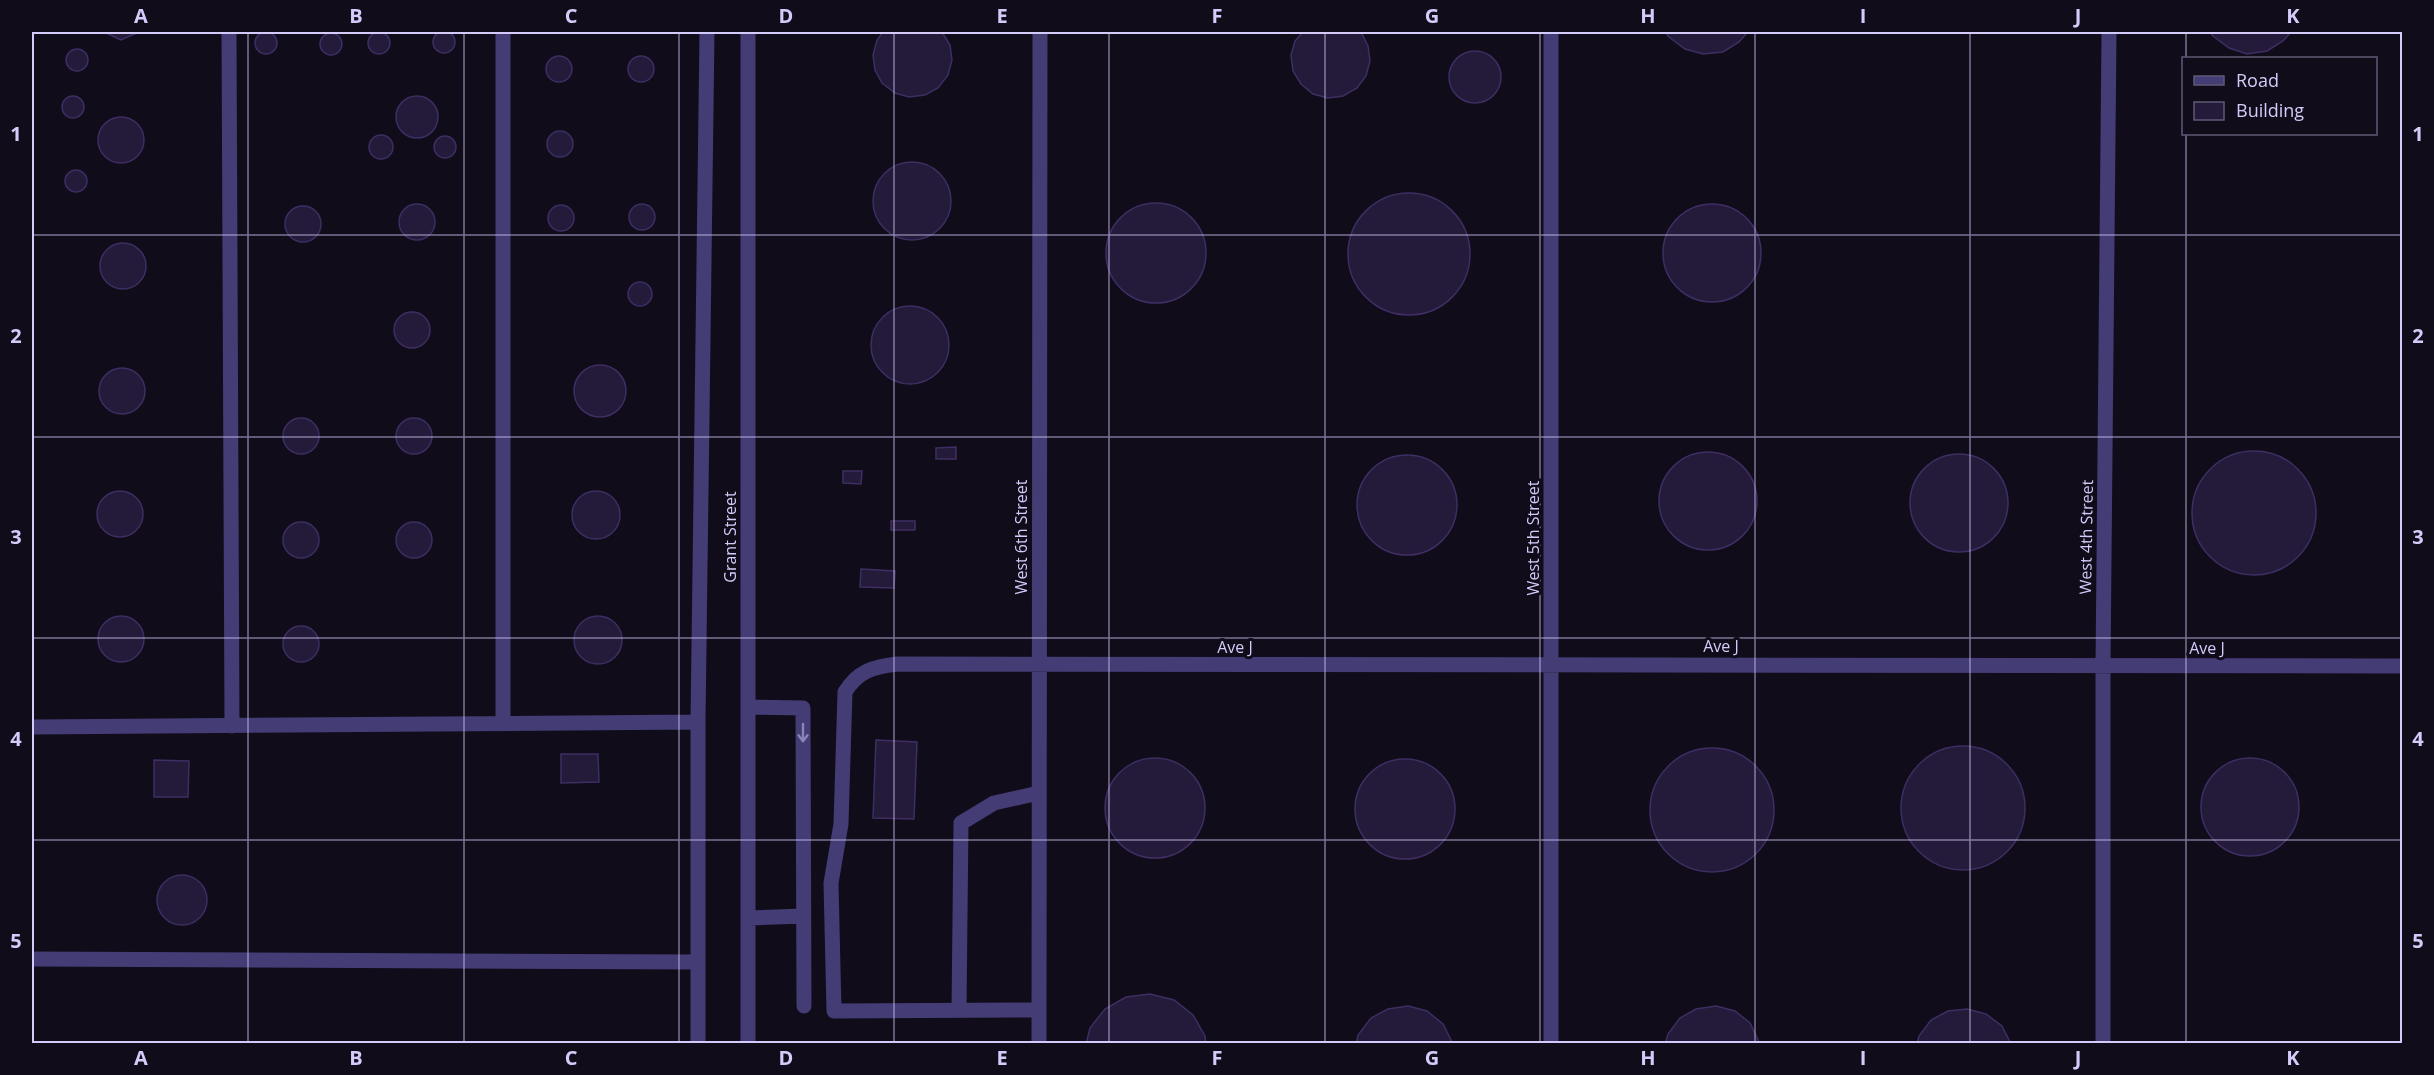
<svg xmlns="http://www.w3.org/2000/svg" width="2434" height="1075" font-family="'Open Sans',sans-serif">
  <rect width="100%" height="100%" fill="#100c1a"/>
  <path fill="#241a39" stroke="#3e2e63" stroke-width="1.5" d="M433 42a11 11 0 1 1 22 0a11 11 0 1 1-22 0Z
    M368 43a11 11 0 1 1 22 0a11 11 0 1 1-22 0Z
    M255 43a11 11 0 1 1 22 0a11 11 0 1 1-22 0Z
    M 104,32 L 139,32 L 121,40 Z
    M 883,32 L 942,32 L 950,45 L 952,60 L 948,75 L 938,88 L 925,95 L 909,97 L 895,93 L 882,83 L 875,70 L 873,55 L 877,40 Z
    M 1303,32 L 1361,32 L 1368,46 L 1370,61 L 1366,76 L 1357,88 L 1343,96 L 1328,98 L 1313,94 L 1301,84 L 1293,71 L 1291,55 L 1295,41 Z
    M 1665,32 L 1748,32 L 1739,42 L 1723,52 L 1703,54 L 1685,49 L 1669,37 Z
    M 2210,32 L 2291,32 L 2283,41 L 2267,51 L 2247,54 L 2229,48 L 2213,36 Z
    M320 44a11 11 0 1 1 22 0a11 11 0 1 1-22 0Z
    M66 60a11 11 0 1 1 22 0a11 11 0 1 1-22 0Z
    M1449 77a26 26 0 1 1 52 0a26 26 0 1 1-52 0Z
    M628 69a13 13 0 1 1 26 0a13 13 0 1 1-26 0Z
    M546 69a13 13 0 1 1 26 0a13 13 0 1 1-26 0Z
    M62 107a11 11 0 1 1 22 0a11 11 0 1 1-22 0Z
    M396 117a21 21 0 1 1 42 0a21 21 0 1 1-42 0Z
    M98 140a23 23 0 1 1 46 0a23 23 0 1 1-46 0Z
    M547 144a13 13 0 1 1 26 0a13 13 0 1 1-26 0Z
    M369 147a12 12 0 1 1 24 0a12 12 0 1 1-24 0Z
    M434 147a11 11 0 1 1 22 0a11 11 0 1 1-22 0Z
    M873 201a39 39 0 1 1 78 0a39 39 0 1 1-78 0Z
    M65 181a11 11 0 1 1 22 0a11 11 0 1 1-22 0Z
    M1348 254a61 61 0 1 1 122 0a61 61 0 1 1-122 0Z
    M1106 253a50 50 0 1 1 100 0a50 50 0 1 1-100 0Z
    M629 217a13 13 0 1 1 26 0a13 13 0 1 1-26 0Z
    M1663 253a49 49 0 1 1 98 0a49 49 0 1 1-98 0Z
    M399 222a18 18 0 1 1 36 0a18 18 0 1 1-36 0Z
    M548 218a13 13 0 1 1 26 0a13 13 0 1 1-26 0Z
    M285 224a18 18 0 1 1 36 0a18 18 0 1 1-36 0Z
    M100 266a23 23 0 1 1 46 0a23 23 0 1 1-46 0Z
    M628 294a12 12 0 1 1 24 0a12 12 0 1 1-24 0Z
    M871 345a39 39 0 1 1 78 0a39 39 0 1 1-78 0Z
    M394 330a18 18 0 1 1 36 0a18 18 0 1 1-36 0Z
    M574 391a26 26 0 1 1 52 0a26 26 0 1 1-52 0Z
    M99 391a23 23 0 1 1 46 0a23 23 0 1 1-46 0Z
    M283 436a18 18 0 1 1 36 0a18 18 0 1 1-36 0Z
    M396 436a18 18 0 1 1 36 0a18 18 0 1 1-36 0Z
    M 956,447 L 956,459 L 936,459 L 936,448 Z
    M2192 513a62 62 0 1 1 124 0a62 62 0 1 1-124 0Z
    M1659 501a49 49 0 1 1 98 0a49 49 0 1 1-98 0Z
    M1910 503a49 49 0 1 1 98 0a49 49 0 1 1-98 0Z
    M1357 505a50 50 0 1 1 100 0a50 50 0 1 1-100 0Z
    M 843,471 L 862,471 L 861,484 L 843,483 Z
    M572 515a24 24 0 1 1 48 0a24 24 0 1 1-48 0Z
    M97 514a23 23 0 1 1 46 0a23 23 0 1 1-46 0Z
    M 891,521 L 915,521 L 915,530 L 891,530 Z
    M283 540a18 18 0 1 1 36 0a18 18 0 1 1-36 0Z
    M396 540a18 18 0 1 1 36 0a18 18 0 1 1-36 0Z
    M 861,569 L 895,571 L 894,588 L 860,587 Z
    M574 640a24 24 0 1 1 48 0a24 24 0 1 1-48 0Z
    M98 639a23 23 0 1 1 46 0a23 23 0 1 1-46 0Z
    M283 644a18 18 0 1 1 36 0a18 18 0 1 1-36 0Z
    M 876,740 L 917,742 L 914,819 L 873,818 Z
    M1901 808a62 62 0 1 1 124 0a62 62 0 1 1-124 0Z
    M1650 810a62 62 0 1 1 124 0a62 62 0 1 1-124 0Z
    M 561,754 L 598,754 L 599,782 L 561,783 Z
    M1105 808a50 50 0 1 1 100 0a50 50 0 1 1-100 0Z
    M2201 807a49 49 0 1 1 98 0a49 49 0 1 1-98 0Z
    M1355 809a50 50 0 1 1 100 0a50 50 0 1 1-100 0Z
    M 154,760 L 189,761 L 188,797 L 154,797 Z
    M157 900a25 25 0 1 1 50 0a25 25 0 1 1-50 0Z
    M 1150,994 L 1174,1000 L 1193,1015 L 1205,1036 L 1206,1044 L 1086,1044 L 1090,1028 L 1105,1009 L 1126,997 Z
    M 1408,1006 L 1427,1011 L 1443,1024 L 1453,1044 L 1356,1044 L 1358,1035 L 1371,1018 L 1388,1009 Z
    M 1716,1006 L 1735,1011 L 1750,1023 L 1760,1044 L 1665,1044 L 1668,1034 L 1680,1018 L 1696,1009 Z
    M 1967,1009 L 1986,1014 L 2002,1026 L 2011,1044 L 1917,1044 L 1919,1036 L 1931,1020 L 1948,1011 Z"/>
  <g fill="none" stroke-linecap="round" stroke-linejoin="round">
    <path stroke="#433c75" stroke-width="15" d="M 229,32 L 232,726
      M 503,32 L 503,724
      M 748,707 L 803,708 L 804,1006
      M 32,727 L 698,722
      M 748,918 L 803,916
      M 32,959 L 698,962
      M 959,1010 L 961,823 L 994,803 L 1039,793
      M 1039,1010 L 834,1011 L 831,883 L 841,824 L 845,692 C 858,671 873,667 897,664 L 2402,666
      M 698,1044 L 698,722 L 707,32
      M 748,1044 L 748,32
      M 1039,1044 L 1040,32
      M 1551,1044 L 1551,32
      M 2103,1044 L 2103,666 L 2109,32"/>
  </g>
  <defs><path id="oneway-shaft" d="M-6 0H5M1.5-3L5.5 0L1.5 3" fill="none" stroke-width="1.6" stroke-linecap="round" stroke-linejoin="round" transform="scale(1.5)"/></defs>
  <use stroke="#8c84b8" href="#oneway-shaft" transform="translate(803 733) rotate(90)"/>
  <path fill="none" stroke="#d5cbfa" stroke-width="1.5" stroke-opacity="0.55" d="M 248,32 L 248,1044M 464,32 L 464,1044M 679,32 L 679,1044M 894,32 L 894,1044M 1109,32 L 1109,1044M 1325,32 L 1325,1044M 1540,32 L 1540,1044M 1755,32 L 1755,1044M 1970,32 L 1970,1044M 2186,32 L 2186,58M 2186,134 L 2186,1044M 32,235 L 2402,235M 32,437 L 2402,437M 32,638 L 2402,638M 32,840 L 2402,840"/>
  <g text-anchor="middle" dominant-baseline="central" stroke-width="6" stroke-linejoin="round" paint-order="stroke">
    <g font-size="16" fill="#d5cbfa" stroke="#100c1a">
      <text transform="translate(730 537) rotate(-90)">Grant Street</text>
      <text transform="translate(1021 537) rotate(-90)">West 6th Street</text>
      <text transform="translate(2086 537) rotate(-89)">West 4th Street</text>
      <text transform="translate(1533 538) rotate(-90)">West 5th Street</text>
      <text x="1721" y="646">Ave J</text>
      <text x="1235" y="647">Ave J</text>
      <text x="2207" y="648">Ave J</text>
    </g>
  </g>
  <rect width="2434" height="1075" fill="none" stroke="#100c1a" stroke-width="66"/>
  <rect x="2182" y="57" width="195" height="78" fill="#100c1a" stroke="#5f5874" stroke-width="1.5"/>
  <rect x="2194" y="76" width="30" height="9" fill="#433c75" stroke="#5f5874" stroke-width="1.5"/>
  <text x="2236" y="87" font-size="18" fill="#d5cbfa">Road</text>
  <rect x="2194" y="102" width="30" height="18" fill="#241a39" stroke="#5f5874" stroke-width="1.5"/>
  <text x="2236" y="117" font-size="18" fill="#d5cbfa">Building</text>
  <rect x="33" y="33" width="2368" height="1009" fill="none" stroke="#d5cbfa" stroke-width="2"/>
  <g font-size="20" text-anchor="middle" font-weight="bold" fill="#d5cbfa">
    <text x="141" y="23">A</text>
    <text x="356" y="23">B</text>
    <text x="571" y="23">C</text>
    <text x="786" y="23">D</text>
    <text x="1002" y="23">E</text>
    <text x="1217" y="23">F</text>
    <text x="1432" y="23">G</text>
    <text x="1648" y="23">H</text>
    <text x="1863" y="23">I</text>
    <text x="2078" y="23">J</text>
    <text x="2293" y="23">K</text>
    <text x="16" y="141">1</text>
    <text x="2418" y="141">1</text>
    <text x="16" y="343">2</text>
    <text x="2418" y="343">2</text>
    <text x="16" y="544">3</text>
    <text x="2418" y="544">3</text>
    <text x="16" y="746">4</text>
    <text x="2418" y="746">4</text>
    <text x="16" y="948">5</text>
    <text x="2418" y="948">5</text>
    <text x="141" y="1065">A</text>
    <text x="356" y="1065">B</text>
    <text x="571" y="1065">C</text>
    <text x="786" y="1065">D</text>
    <text x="1002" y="1065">E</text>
    <text x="1217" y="1065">F</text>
    <text x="1432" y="1065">G</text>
    <text x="1648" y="1065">H</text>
    <text x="1863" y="1065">I</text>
    <text x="2078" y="1065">J</text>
    <text x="2293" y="1065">K</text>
  </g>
</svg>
